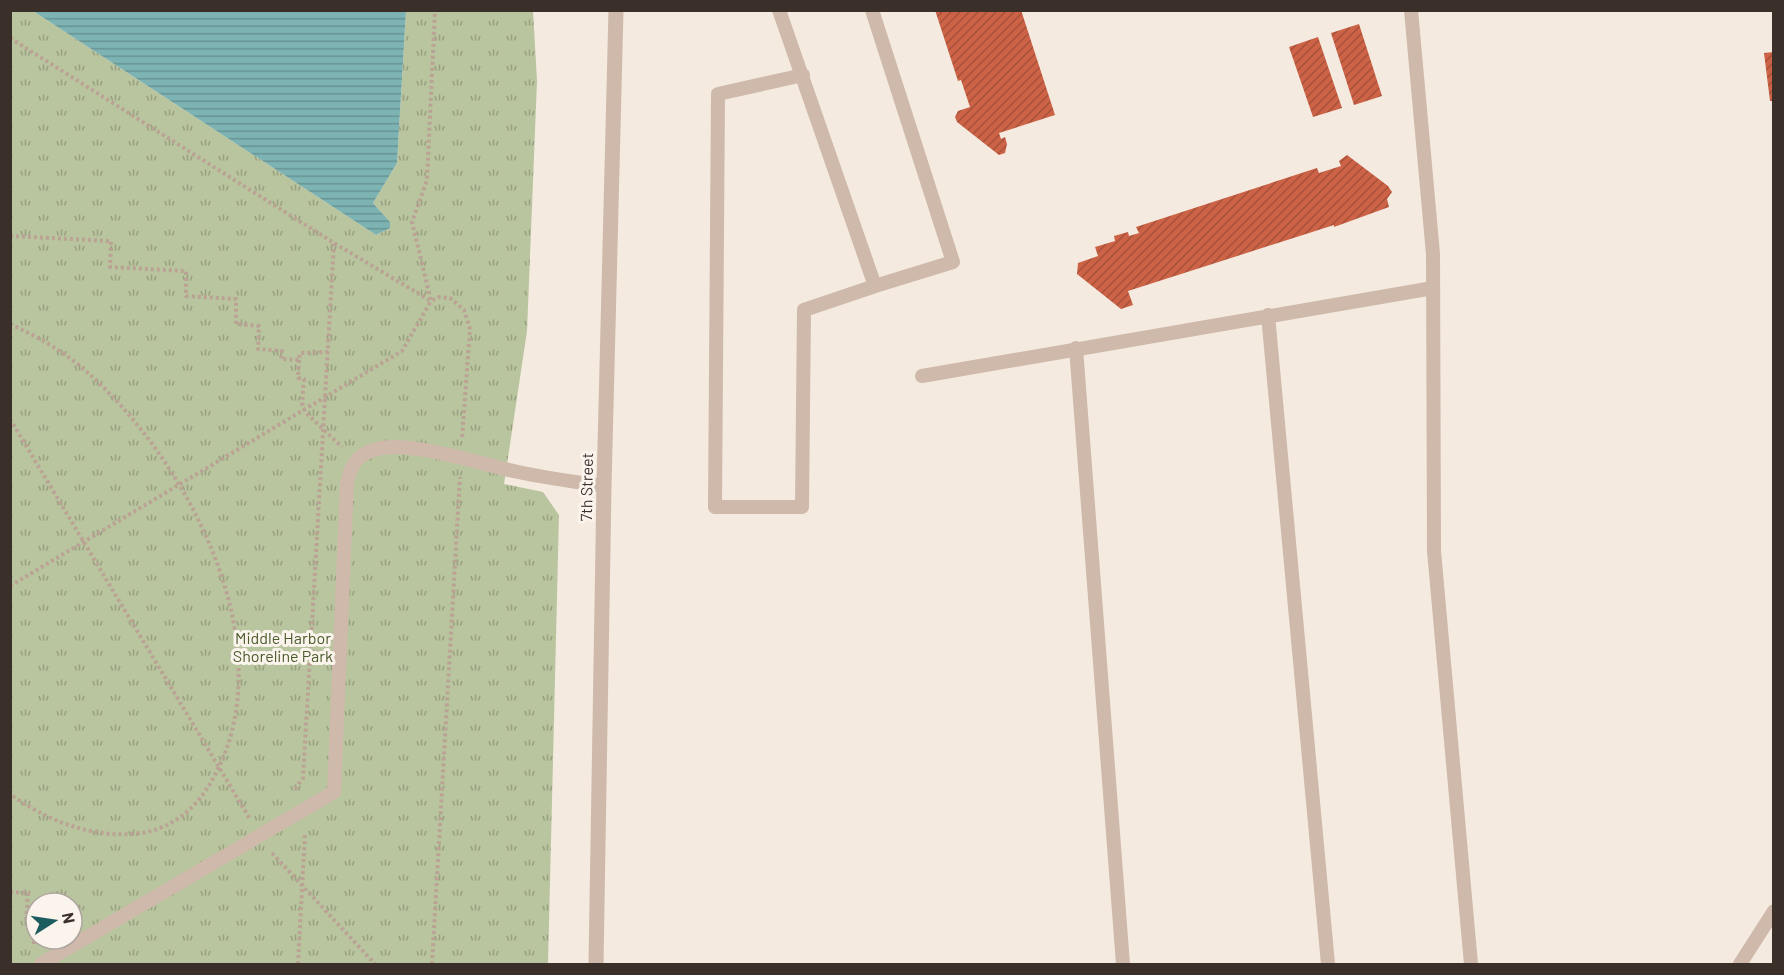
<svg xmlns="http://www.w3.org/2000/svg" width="1784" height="975" font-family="Barlow,sans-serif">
  <defs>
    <pattern id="park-tufts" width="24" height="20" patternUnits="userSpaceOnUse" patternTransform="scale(1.5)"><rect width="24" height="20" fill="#b9c59e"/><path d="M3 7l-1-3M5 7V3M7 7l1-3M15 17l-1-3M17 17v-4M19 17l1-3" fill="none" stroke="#98a081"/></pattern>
    <pattern id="water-rules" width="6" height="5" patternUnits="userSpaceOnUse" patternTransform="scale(1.5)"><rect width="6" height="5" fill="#7db3b3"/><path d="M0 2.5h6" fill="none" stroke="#689292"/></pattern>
    <pattern id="building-hatch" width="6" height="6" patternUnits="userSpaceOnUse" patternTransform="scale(1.5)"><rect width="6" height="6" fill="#cc6246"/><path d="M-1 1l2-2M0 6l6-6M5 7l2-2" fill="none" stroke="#a7513b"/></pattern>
  </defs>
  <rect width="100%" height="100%" fill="#f4eadf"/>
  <path fill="url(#park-tufts)" fill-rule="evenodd" d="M 10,11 L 33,11 L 376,235 L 390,228 L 390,222 L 373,203 L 397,163 L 406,11 L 533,11 L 537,81 L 527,331 L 504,484 L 543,492 L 559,515 L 548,964 L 11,964 ZM 36,903 L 72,903 L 72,939 L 36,939 Z"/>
  <path fill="url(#water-rules)" d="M 33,11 L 406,11 L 397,163 L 373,203 L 390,222 L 390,228 L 376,235 Z"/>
  <path fill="url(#building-hatch)" d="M 935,10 L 1021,10 L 1055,115 L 999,133 L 1001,139 L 1005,137 L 1007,144 L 1005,153 L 999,155 L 957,122 L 955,117 L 958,111 L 970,107 L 961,80 L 958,81 Z
    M 1359,24 L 1382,96 L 1354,105 L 1331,33 Z
    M 1318,37 L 1342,108 L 1313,117 L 1289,47 Z
    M 1774,52 L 1774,101 L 1770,101 L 1764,53 Z
    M 1347,155 L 1388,186 L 1392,192 L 1387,199 L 1389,207 L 1334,227 L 1334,225 L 1128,291 L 1133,305 L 1121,309 L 1077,274 L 1078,263 L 1098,256 L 1095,247 L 1115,241 L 1114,236 L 1128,232 L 1129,236 L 1139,233 L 1136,227 L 1317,168 L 1319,173 L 1341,166 L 1339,161 Z"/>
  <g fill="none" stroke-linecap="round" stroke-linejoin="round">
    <path stroke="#baa394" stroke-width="4" stroke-dasharray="3 3" stroke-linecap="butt" d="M 10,38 L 334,243 L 431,301 L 439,297 L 450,298 L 464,310 L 470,329 L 462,439
      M 10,236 L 111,241 L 110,267 L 186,271 L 186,296 L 236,299 L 236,324 L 259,326 L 258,349 L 282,351 L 281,359 L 299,360 L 300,353 L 328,352
      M 10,324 C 38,337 65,352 87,372 C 187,460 284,642 216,773 C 199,807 172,831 133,834 C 89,837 46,820 10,794
      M 299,360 L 298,378 L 304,379 L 302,403 L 305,412 L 342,447
      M 10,419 L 250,819
      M 10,586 L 402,351 L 431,301 L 412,222 L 427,180 L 435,10
      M 295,789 L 303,778 L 334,243
      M 272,853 L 375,964
      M 10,892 L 28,893 L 26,922 L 35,926 L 34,944
      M 298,964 L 305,833
      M 432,964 L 460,477"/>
    <path stroke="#ceb9aa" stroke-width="14" d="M 779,10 L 875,286 L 953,262 L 872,10
      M 1411,10 L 1433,254 L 1434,551 L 1471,964
      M 803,75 L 718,94 L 715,507 L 802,507 L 804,310 L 875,286
      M 1268,315 L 1328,964
      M 1076,348 L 1123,964
      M 922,376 L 1433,288
      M 41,964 L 334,792 L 347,483 C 351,462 360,452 382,448 C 414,442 484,465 518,472 C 546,478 575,482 604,486
      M 1740,964 L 1774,911"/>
    <path stroke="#ceb9aa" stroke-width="15" d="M 596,964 L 604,486 L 616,10"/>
  </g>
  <g text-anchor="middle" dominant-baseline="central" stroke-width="6" stroke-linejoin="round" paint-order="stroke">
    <g font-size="16" fill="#3b2f2a" stroke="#fbf4ed">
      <text transform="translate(586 487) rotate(-89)">7th Street</text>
    </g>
    <g font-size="16" fill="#4b5b2c" stroke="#fbf4ed">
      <text x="283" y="637">Middle Harbor<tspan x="283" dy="18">Shoreline Park</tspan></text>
    </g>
  </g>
  <rect width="1784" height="975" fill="none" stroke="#3b2f2a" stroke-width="24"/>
  <g transform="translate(54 921) rotate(78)"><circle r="28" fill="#fbf4ed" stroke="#aea59f" stroke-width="1.5"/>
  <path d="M0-4.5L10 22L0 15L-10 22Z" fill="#1d5d5f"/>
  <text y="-9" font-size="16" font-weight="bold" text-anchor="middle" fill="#3b2f2a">N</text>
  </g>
</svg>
